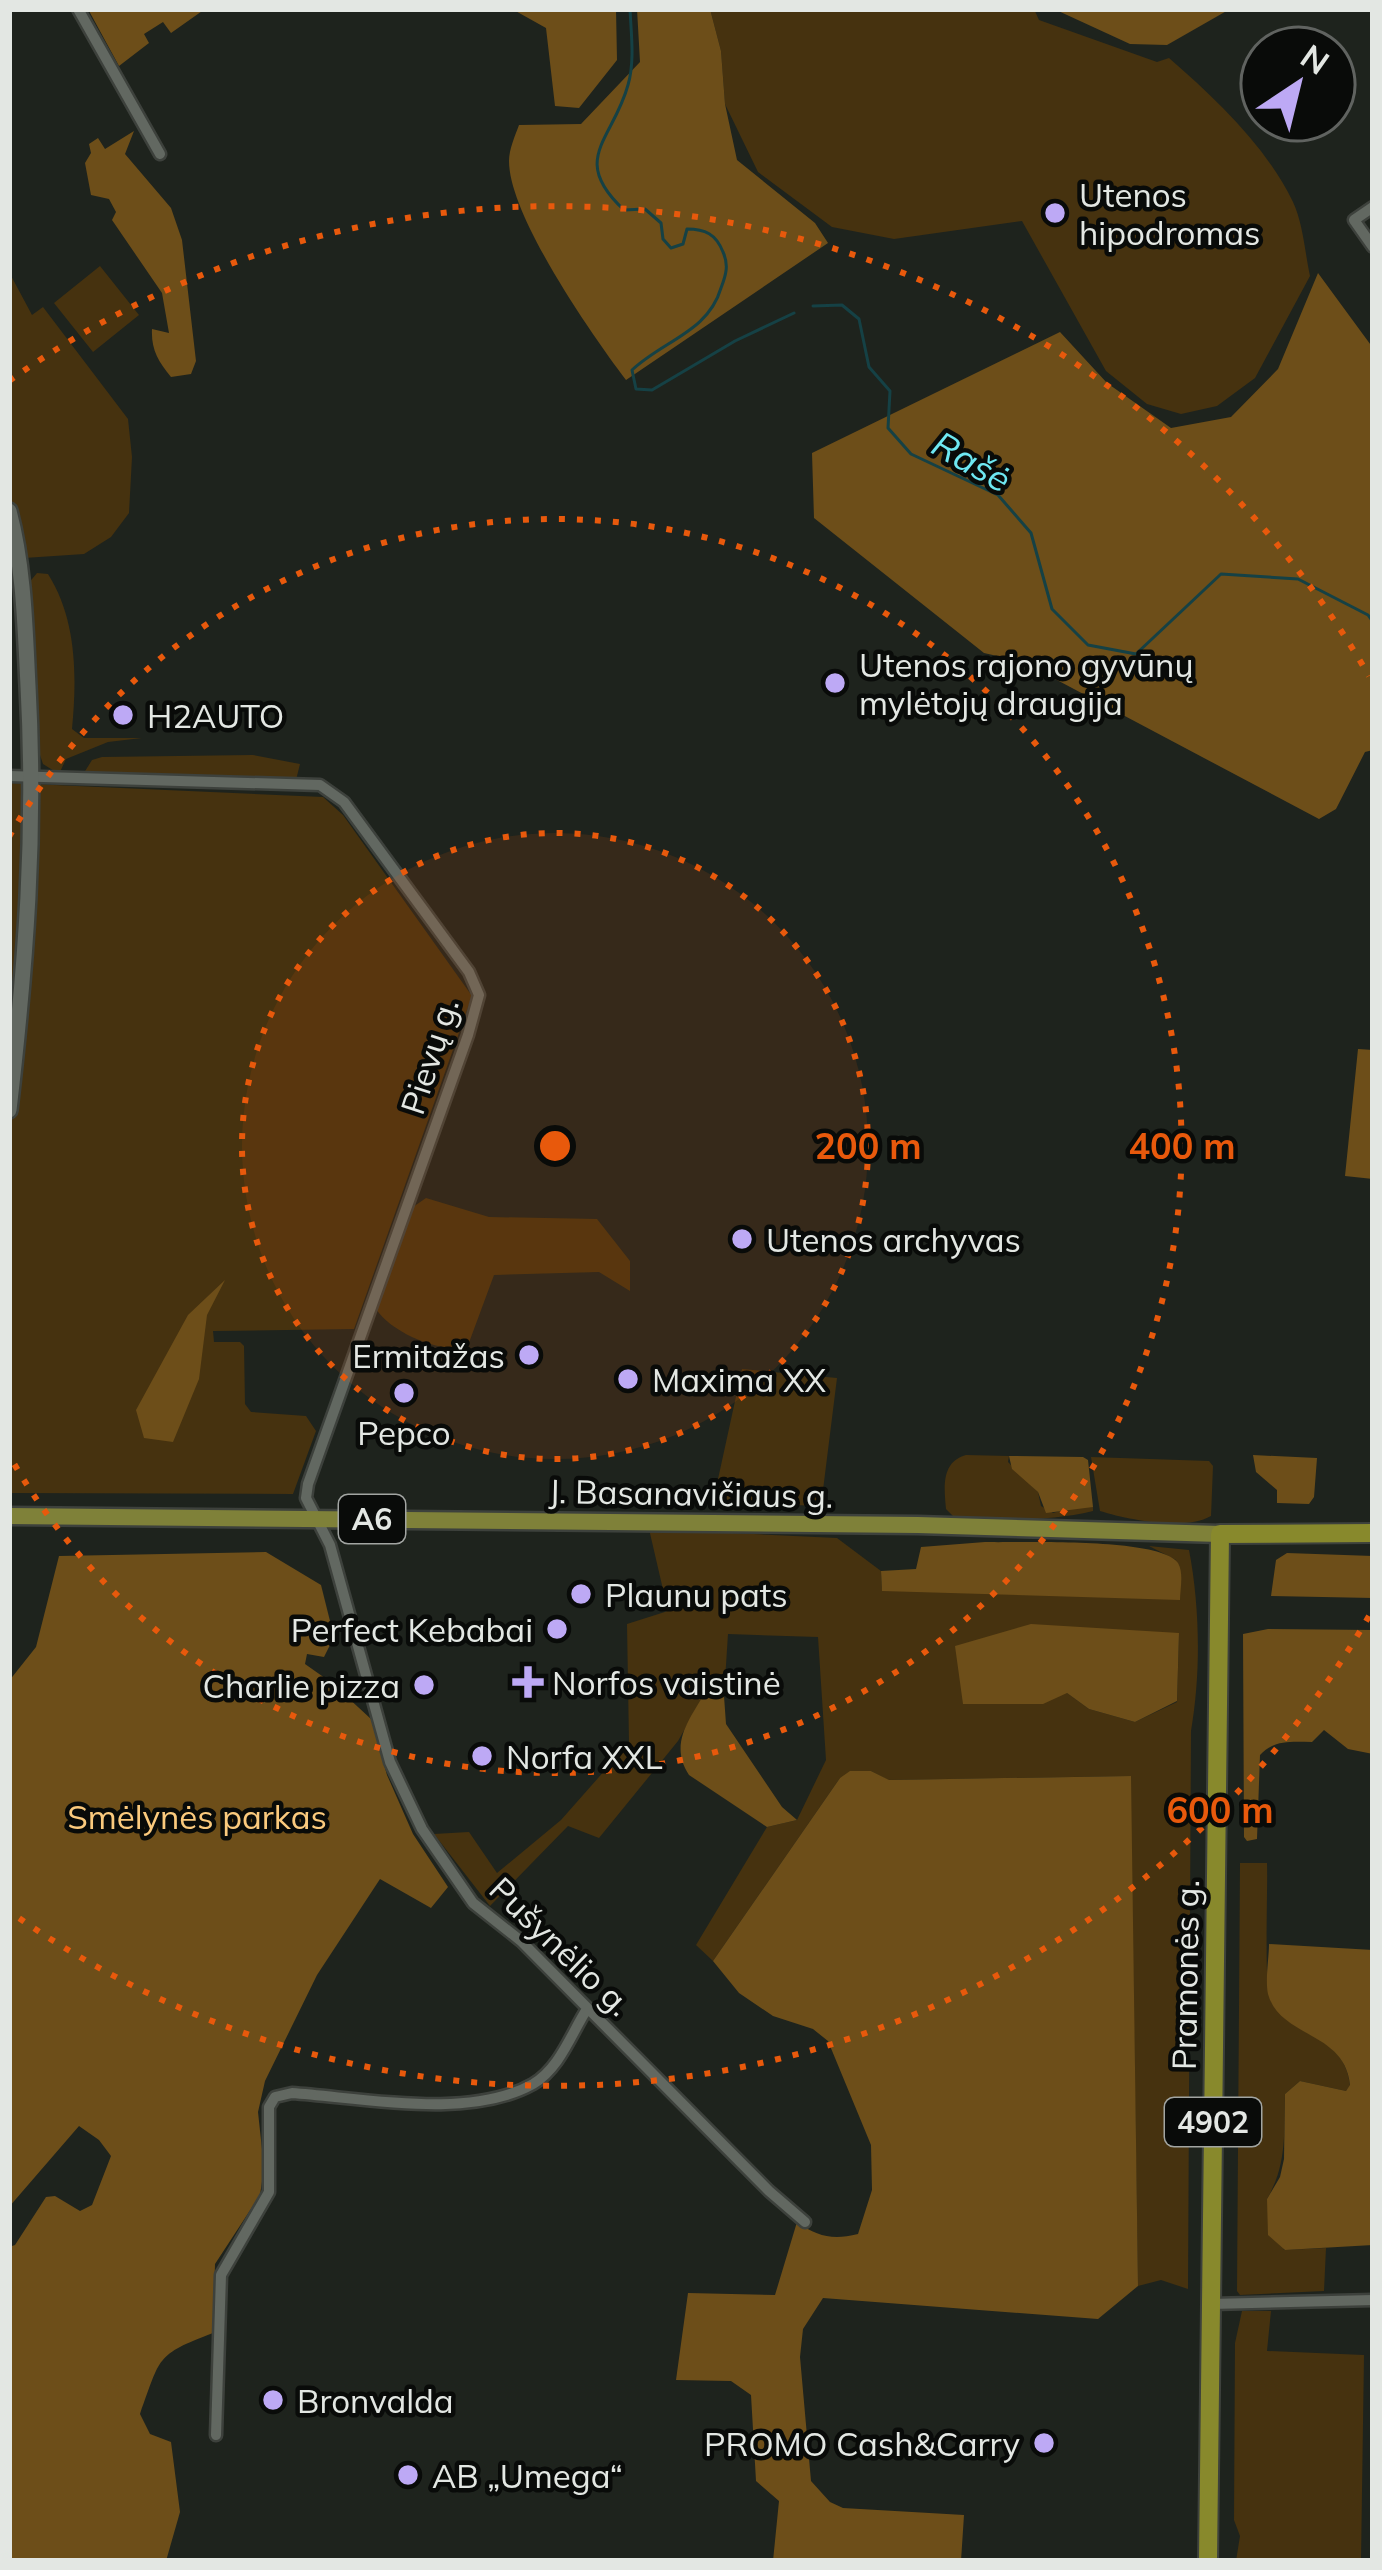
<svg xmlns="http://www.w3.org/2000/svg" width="1382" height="2570" font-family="Mulish,sans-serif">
  <rect width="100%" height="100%" fill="#1e231d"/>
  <path fill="#46320f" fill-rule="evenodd" d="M 710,9 L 1034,9 L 1039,20 L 1157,62 L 1169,58 C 1215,98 1266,146 1293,202 C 1303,223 1305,253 1310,276 L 1255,378 L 1217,406 L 1181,414 L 1147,404 L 1106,371 L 1022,221 L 894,239 L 832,227 L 758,172 L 725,104 L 721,51 Z
    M 100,266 L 139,315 L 93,352 L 54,303 Z
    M 9,272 L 32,315 L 43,307 L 128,419 L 132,457 L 129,513 L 111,537 L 84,554 L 24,558 L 9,491 Z
    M 37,573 L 48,574 C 77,620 77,677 72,729 L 84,738 L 142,738 L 108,742 L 66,759 L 59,774 L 43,764 L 39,752 L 28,584 Z
    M 253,755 L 300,764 L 296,780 L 82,776 L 92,760 L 102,757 Z
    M 9,783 L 323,797 L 343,815 L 472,996 L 354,1329 L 213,1331 L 214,1342 L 240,1342 L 244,1346 L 245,1404 L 251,1412 L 306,1416 L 316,1431 L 293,1494 L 9,1493 Z
    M 426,1198 L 489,1217 L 597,1219 L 630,1261 L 630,1291 L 599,1272 L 494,1275 L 467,1348 C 438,1352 392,1333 376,1309 L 413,1207 Z
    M 742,1369 L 837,1378 L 821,1506 L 713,1502 Z
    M 966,1455 L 1009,1456 L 1008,1462 L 1038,1492 L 1041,1506 L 1053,1513 L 1073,1507 L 1093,1507 L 1093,1511 C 1047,1522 1002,1520 955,1518 L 946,1509 C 944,1487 941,1462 966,1455 Z
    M 1091,1457 L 1209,1461 L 1213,1466 L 1211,1516 C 1185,1531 1129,1520 1100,1511 Z
    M 649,1529 L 837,1538 L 881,1571 L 882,1590 L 1176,1560 L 1149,1546 L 1189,1550 C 1200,1607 1201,1673 1191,1731 L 1188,2289 L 1161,2280 L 1138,2286 L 1130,1776 L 888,1780 L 871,1771 L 840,1778 L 713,1961 L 696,1945 L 767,1827 L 797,1820 L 826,1760 L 818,1637 L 728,1634 L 724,1696 L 707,1690 L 678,1741 L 599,1838 L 568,1826 L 490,1906 L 434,1834 L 469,1832 L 497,1873 L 561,1820 L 629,1743 L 627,1624 L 668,1611 ZM 1179,1633 L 1177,1702 L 1135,1722 L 1089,1709 L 1067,1693 Z
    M 1240,1863 L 1267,1863 C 1268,1887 1264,1983 1270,1998 C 1288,2039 1345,2032 1350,2086 L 1346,2091 L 1300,2081 L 1285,2094 C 1284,2133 1287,2165 1267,2199 L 1284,2250 L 1326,2248 L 1324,2291 L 1240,2295 L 1237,2291 Z
    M 1242,2311 L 1271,2311 L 1267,2351 L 1364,2355 L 1361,2561 L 1236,2561 L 1240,2536 L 1234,2520 L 1235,2343 Z"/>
  <path fill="#6d4e19" d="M 88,9 L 205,9 L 171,33 L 163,22 L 144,34 L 149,43 L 119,66 Z
    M 512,9 L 616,9 L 617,60 L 579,108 L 555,106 L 546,28 Z
    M 637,9 L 710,9 L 721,51 L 725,104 L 737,160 L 815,223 L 828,243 L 626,380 C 592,335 509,216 509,161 C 509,149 515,136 519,125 L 581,124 L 640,62 Z
    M 1054,9 L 1230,9 L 1167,45 L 1130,44 Z
    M 134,131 L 125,154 L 171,208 L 182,240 L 196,361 L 191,374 L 171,377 C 158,361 151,349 152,329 L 169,333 L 162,293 L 112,220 L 116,212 L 109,199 L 91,195 L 85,163 L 91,153 L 89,144 L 98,138 L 105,149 Z
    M 1318,273 L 1373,348 L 1373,750 L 1365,752 L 1336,809 L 1319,819 L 1023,662 L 984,653 L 814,518 L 812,453 L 1060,332 L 1107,383 L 1171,428 L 1231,417 L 1278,369 Z
    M 1358,1049 L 1373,1050 L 1373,1179 L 1345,1176 Z
    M 225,1280 L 207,1315 L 199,1379 L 173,1442 L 144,1438 L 136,1410 L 188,1315 Z
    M 1253,1455 L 1317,1458 L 1314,1497 L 1309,1504 L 1277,1503 L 1277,1490 L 1256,1472 Z
    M 1009,1456 L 1083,1457 L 1088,1460 L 1093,1507 L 1046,1513 L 1038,1492 L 1012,1469 Z
    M 985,1542 C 1020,1543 1160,1537 1178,1563 C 1184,1573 1180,1590 1180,1600 L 882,1591 L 881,1571 L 916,1569 L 921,1547 Z
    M 266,1552 L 321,1585 L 334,1637 L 324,1657 L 307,1654 L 305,1664 L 332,1683 L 371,1719 L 387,1775 L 413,1834 L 448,1887 L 431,1908 L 380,1879 L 317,1975 L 265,2081 L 258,2112 L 264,2168 L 260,2195 L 215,2264 L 213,2333 C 155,2355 161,2357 140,2414 L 150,2434 L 171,2442 L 180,2512 L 166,2561 L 9,2561 L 9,2247 L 15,2245 L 46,2197 L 55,2196 L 80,2211 L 92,2205 L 111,2156 L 99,2140 L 79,2126 L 9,2207 L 9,1681 L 36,1647 L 59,1556 Z
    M 1287,1553 L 1373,1556 L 1373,1598 L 1271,1596 L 1276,1560 Z
    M 1031,1624 L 1179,1633 L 1177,1701 L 1135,1722 L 1089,1709 L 1067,1693 L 1043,1704 L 963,1704 L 955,1646 Z
    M 1268,1629 L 1373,1630 L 1373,1754 L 1348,1749 L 1324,1730 L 1312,1742 C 1294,1742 1274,1739 1260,1755 L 1257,1839 L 1247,1841 L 1244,1837 L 1243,1634 Z
    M 707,1689 L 724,1696 L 726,1724 L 782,1807 L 797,1820 L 767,1827 L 689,1775 C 668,1743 691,1718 707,1689 Z
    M 850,1771 L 871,1771 L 889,1780 L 1131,1776 L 1138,2286 L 1098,2319 L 823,2298 L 803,2329 L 800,2357 L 811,2481 L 830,2502 L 843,2508 L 964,2515 L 961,2561 L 773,2561 L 779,2501 L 756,2481 L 751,2395 L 731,2381 L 676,2380 L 688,2293 L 775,2295 L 797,2222 C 818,2237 833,2240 858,2234 L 872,2190 L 871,2145 L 828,2041 L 813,2029 L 773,2016 L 739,1993 L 713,1961 L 840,1778 Z
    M 1269,1944 L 1373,1950 L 1373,2245 L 1285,2250 L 1268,2235 L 1267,2199 L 1280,2177 L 1284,2159 L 1285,2094 L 1300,2081 L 1346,2091 L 1350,2085 C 1345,2031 1280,2038 1268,1994 C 1265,1979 1269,1958 1269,1944 Z"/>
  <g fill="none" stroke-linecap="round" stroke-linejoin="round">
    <path stroke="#154145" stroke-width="3" d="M 630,9 C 631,33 635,61 628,85 C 613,140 569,159 624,210 L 645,209 L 661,223 L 663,239 L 671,248 L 683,244 L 687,229 C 705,229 716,234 723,252 C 729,265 726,275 721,288 C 708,332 664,340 632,370 L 636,389 L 652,390 L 735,341 L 794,313
      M 813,306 L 842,305 L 859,319 L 869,367 L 890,391 L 888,428 L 911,454 L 998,495 L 1031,533 L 1052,609 L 1088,645 L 1136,654 L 1221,574 L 1298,579 L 1368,615 L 1373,622"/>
    <g stroke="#3d413c" stroke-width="15">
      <path id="minor" d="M 78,9 L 160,154
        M 1373,207 L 1354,220 L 1373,247
        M 9,776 L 320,785 L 344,802 L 469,972 L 479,995 L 468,1035 L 308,1484 L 306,1498 L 330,1545 L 390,1762 L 422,1829 L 473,1903 L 521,1941 L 769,2191 L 805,2222
        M 1211,2304 L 1373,2300
        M 216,2435 L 221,2275 L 269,2192 L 269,2107 L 275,2097 L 292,2093 C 363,2098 469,2120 533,2084 C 560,2068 571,2034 587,2009"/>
    </g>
    <g stroke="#3d413c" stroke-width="20">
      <path id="secondary" d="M 9,511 C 24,568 25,627 28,686 C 36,834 26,963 9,1110"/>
    </g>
    <g stroke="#3d413c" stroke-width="21">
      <path id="primary" d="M 9,1516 L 918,1525 L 1220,1534"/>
    </g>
    <g stroke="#3d413c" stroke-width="22">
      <path id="trunk" d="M 1208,2561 L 1220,1534 L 1373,1533"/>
    </g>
    <use href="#minor" stroke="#626861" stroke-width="10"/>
    <use href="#secondary" stroke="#626861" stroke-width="15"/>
    <use href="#primary" stroke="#7f8139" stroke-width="16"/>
    <use href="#trunk" stroke="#88892c" stroke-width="18"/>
  </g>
  <circle cx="555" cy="1146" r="313" fill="#e8590c" fill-opacity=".12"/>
  <g fill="none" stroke="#e8590c" stroke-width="6" stroke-dasharray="6 12">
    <circle cx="555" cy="1146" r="313"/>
    <path d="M9 837A627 627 0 1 1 9 1455"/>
    <path d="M1369 1616A940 940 0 0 1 9 1911M9 381A940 940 0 0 1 1369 676"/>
  </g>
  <g fill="#bda9f5" stroke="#090b09" stroke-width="4.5">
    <circle cx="1055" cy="213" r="12"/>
    <circle cx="835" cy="683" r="12"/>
    <circle cx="123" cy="715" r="12"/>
    <circle cx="742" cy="1239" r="12"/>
    <circle cx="529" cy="1355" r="12"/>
    <circle cx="628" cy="1379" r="12"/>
    <circle cx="404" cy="1393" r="12"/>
    <circle cx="581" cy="1594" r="12"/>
    <circle cx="557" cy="1629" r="12"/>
    <path d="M522 1664h12v12h12v12h-12v12h-12v-12h-12v-12h12z"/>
    <circle cx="424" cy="1685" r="12"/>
    <circle cx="482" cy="1756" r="12"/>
    <circle cx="273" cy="2400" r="12"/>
    <circle cx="1044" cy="2443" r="12"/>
    <circle cx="408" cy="2475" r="12"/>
  </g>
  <g text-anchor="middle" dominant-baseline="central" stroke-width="9" stroke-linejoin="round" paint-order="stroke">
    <g fill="#090b09" stroke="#a2a5a2" stroke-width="3">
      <rect x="339" y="1495" width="66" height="48" rx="9"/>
      <rect x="1165" y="2098" width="96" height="48" rx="9"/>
    </g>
    <g font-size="30" font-weight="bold" fill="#e3e7e3">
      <text x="372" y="1519">A6</text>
      <text x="1213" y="2122">4902</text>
    </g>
    <g font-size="33" fill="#e3e7e3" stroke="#090b09" text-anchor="start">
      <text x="1079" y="194">Utenos<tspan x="1079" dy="38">hipodromas</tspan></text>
      <text x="859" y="664">Utenos rajono gyvūnų<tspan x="859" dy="38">mylėtojų draugija</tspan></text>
      <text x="147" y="715">H2AUTO</text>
      <text x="766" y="1239">Utenos archyvas</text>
      <text x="505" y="1355" text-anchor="end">Ermitažas</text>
      <text x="652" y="1379">Maxima XX</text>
      <text x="404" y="1432" text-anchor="middle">Pepco</text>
      <text x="605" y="1594">Plaunu pats</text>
      <text x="533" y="1629" text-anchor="end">Perfect Kebabai</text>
      <text x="552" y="1682">Norfos vaistinė</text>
      <text x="400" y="1685" text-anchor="end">Charlie pizza</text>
      <text x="506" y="1756">Norfa XXL</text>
      <text x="297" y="2400">Bronvalda</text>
      <text x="1020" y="2443" text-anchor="end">PROMO Cash&amp;Carry</text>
      <text x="432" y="2475">AB „Umega“</text>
    </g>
    <g font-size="33" fill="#e3e7e3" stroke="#090b09">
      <text transform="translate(429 1056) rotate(-72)">Pievų g.</text>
      <text transform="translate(691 1493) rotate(1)">J. Basanavičiaus g.</text>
      <text transform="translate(561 1946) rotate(44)">Pušynėlio g.</text>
      <text transform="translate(1185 1975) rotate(-89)">Pramonės g.</text>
    </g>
    <g font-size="33" fill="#fbca7d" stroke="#090b09">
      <text x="197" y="1816">Smėlynės parkas</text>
    </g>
    <g font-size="36" font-style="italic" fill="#6ee8f2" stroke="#090b09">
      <text transform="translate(972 461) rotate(30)">Rašė</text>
    </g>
  </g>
  <circle cx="555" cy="1146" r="18" fill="#e8590c" stroke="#090b09" stroke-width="6"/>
  <g font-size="36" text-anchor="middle" font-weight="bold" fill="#e8590c" stroke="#090b09" stroke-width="9" stroke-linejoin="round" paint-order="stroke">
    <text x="868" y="1159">200 m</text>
    <text x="1182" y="1159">400 m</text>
    <text x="1220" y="1823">600 m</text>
  </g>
  <rect width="1382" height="2570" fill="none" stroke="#e3e7e3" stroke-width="24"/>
  <g transform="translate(1298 84) rotate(35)"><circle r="57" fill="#090b09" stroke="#606360" stroke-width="3"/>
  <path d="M0-9L21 45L0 30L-21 45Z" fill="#bda9f5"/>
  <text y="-18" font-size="33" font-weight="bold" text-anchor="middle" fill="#e3e7e3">N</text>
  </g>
</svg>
